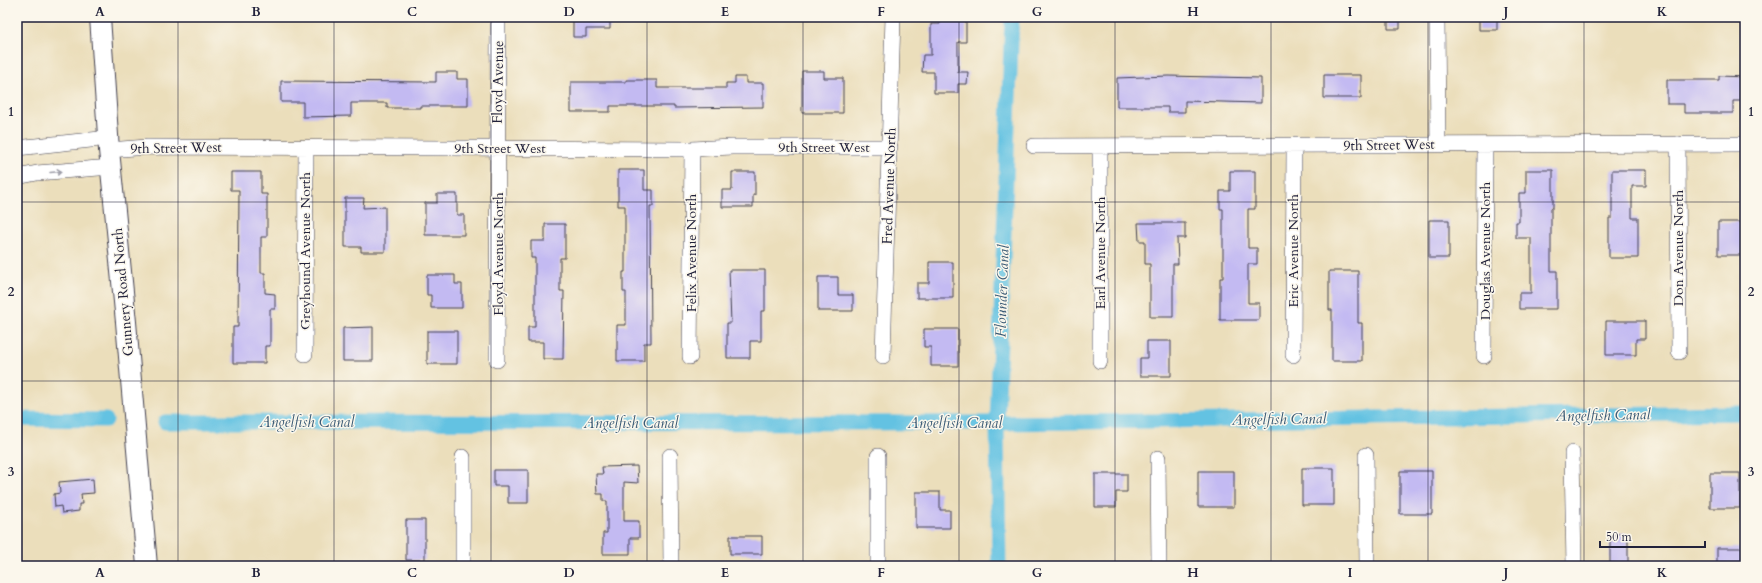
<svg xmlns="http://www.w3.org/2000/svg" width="1762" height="583" font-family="Cardo,serif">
  <rect width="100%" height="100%" fill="#fbf7ec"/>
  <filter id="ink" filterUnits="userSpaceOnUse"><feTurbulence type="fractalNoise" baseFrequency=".025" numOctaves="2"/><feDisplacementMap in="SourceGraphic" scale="8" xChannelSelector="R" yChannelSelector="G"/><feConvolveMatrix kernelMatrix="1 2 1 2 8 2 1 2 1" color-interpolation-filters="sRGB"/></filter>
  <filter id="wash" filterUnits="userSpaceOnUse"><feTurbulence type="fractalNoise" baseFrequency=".012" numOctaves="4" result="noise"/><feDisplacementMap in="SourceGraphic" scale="16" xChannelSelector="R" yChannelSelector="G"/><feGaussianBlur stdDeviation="0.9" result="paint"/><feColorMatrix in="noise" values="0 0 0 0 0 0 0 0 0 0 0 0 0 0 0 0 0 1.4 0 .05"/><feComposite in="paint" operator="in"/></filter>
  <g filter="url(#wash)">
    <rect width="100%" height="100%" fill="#ebdebb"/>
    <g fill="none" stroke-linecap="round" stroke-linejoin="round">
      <path stroke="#64c2e2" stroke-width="15" d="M 17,419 L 106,420
        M 165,422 L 997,423 L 1745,413
        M 999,566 L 997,423 L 1012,17"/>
    </g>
    <g id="blocks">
      <path fill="#c3baf2" d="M 573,17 L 610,17 L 610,29 L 586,29 L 586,37 L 573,37 Z
        M 940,17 L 966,17 L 966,42 L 958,42 L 958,72 L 968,72 L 967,84 L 958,84 L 958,93 L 934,93 L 934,72 L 922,72 L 923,55 L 931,55 L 931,24 L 940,24 Z
        M 1388,17 L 1400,17 L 1400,29 L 1388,29 Z
        M 1479,17 L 1497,17 L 1497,30 L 1479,30 Z
        M 802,71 L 824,71 L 824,78 L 843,78 L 843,113 L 802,113 Z
        M 436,72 L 457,72 L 457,79 L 468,79 L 468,106 L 420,106 L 420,108 L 387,108 L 387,103 L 351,103 L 351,116 L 303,117 L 303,102 L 281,102 L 281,81 L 436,82 Z
        M 1324,75 L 1361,75 L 1361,98 L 1324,98 Z
        M 1168,76 L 1261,78 L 1261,103 L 1185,101 L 1185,112 L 1168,112 L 1168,107 L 1117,107 L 1117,78 Z
        M 1719,76 L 1745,77 L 1745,101 L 1733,101 L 1733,113 L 1684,113 L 1684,104 L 1667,104 L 1667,80 L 1719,80 Z
        M 735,77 L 746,77 L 746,83 L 763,83 L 763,107 L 674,108 L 674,106 L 610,106 L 610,112 L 571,112 L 571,82 L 626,82 L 626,80 L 657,80 L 657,88 L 726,88 L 726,83 L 735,83 Z
        M 618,170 L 644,170 L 644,190 L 653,190 L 653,206 L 650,206 L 651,343 L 644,343 L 644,361 L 617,361 L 617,325 L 626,325 L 626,292 L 623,292 L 623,272 L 625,272 L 625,206 L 618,206 Z
        M 1526,170 L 1553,170 L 1553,208 L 1551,208 L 1551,271 L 1557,271 L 1557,309 L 1519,309 L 1519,293 L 1531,293 L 1531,238 L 1516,238 L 1516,222 L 1519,222 L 1519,193 L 1526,193 Z
        M 1612,170 L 1646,170 L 1646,186 L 1632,186 L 1632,218 L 1638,218 L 1638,258 L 1609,258 L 1609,218 L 1612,218 Z
        M 1230,171 L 1255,171 L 1255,209 L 1248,209 L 1248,248 L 1257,248 L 1257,264 L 1248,264 L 1248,303 L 1259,303 L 1259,320 L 1220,320 L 1220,278 L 1223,278 L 1223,209 L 1220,209 L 1220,191 L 1230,191 Z
        M 231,172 L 261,172 L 261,194 L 267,194 L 267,237 L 261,237 L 261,273 L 265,273 L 265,293 L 275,294 L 275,309 L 270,309 L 270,346 L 265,346 L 265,363 L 233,363 L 233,327 L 238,327 L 239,190 L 231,190 Z
        M 732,172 L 755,172 L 755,195 L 753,195 L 753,207 L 722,207 L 722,190 L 732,190 Z
        M 437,194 L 457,194 L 457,215 L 464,215 L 464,235 L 425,235 L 425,203 L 437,203 Z
        M 345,198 L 364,198 L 363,208 L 385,207 L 385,252 L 361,252 L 361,247 L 345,247 Z
        M 1429,220 L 1449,220 L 1449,258 L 1429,258 Z
        M 1718,222 L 1745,222 L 1745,255 L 1718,255 Z
        M 1138,223 L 1185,223 L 1185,238 L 1177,238 L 1178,264 L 1173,264 L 1173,317 L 1150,317 L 1150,264 L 1145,264 L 1145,241 L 1139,241 Z
        M 545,224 L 565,224 L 565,258 L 560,258 L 560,291 L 564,291 L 563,359 L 543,359 L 543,342 L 528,342 L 528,327 L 535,327 L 535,258 L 531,258 L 531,241 L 545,241 Z
        M 929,262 L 953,262 L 953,298 L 917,298 L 917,283 L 929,283 Z
        M 729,270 L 765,270 L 765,311 L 761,311 L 761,341 L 750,341 L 750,358 L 727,358 L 727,323 L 731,323 Z
        M 1329,271 L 1358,271 L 1358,323 L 1362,323 L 1362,361 L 1332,361 L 1332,310 L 1329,310 Z
        M 427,275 L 455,275 L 455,284 L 462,284 L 462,308 L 431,308 L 431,295 L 427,295 Z
        M 818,277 L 838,277 L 838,295 L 853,295 L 853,311 L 818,311 Z
        M 1606,321 L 1645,321 L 1645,339 L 1636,339 L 1636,355 L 1606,355 Z
        M 373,327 L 373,361 L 343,361 L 343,328 Z
        M 924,329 L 958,329 L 958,366 L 931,366 L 931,347 L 924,347 Z
        M 427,331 L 457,331 L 457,364 L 427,364 Z
        M 1147,341 L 1171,341 L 1171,376 L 1140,376 L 1140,358 L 1147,358 Z
        M 637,466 L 638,483 L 624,482 L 624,521 L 639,521 L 639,538 L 630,538 L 630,554 L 603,554 L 603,533 L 607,533 L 607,501 L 603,501 L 603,494 L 597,494 L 596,474 L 603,474 L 602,467 Z
        M 1302,468 L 1334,468 L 1334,505 L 1302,505 Z
        M 494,470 L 528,470 L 528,503 L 508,503 L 508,486 L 494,486 Z
        M 1198,471 L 1234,471 L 1234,507 L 1198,507 Z
        M 1400,471 L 1432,471 L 1432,514 L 1400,514 Z
        M 1710,473 L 1740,473 L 1740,508 L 1710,508 Z
        M 1095,474 L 1127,474 L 1127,492 L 1116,492 L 1116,507 L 1095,507 Z
        M 93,479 L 94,493 L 81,494 L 82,504 L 79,504 L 79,511 L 62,513 L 61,506 L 55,507 L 54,494 L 60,493 L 59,482 Z
        M 916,492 L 940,492 L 940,510 L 950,510 L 950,528 L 916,528 Z
        M 406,520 L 425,520 L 425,560 L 406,560 Z
        M 1610,534 L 1628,534 L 1628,565 L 1610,565 Z
        M 730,536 L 762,536 L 762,554 L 730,554 Z
        M 1717,548 L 1744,548 L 1745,566 L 1717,566 Z"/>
    </g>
  </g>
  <g filter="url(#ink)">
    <use href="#blocks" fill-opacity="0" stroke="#403e4e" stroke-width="1"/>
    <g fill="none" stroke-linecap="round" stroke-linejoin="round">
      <g stroke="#403e4e" stroke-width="16">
        <path id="minor" d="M 1437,17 L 1438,145
          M 1678,144 L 1679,352
          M 1034,146 L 1745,144
          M 1100,146 L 1100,361
          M 17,148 L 109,138
          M 109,150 L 147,147 L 692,149 L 732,147 L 890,147
          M 17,177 L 37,173 L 111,167
          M 305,354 L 306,148
          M 1293,355 L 1294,146
          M 883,356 L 893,17
          M 1484,356 L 1485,145
          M 690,357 L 692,149
          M 497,360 L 498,17
          M 1572,453 L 1574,566
          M 1366,455 L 1367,566
          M 670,456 L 671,566
          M 878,456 L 878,566
          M 463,457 L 463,566
          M 1158,458 L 1159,566"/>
      </g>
      <g stroke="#403e4e" stroke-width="22">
        <path id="major" d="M 100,17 L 109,150 L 126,322 L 147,566"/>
      </g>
      <use href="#minor" stroke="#fff" stroke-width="15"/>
      <use href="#major" stroke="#fff" stroke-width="20"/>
    </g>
    <defs><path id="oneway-shaft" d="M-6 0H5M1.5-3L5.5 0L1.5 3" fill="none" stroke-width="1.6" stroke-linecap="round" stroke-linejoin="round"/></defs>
    <use stroke="#9c9ca7" href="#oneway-shaft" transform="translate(56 172) rotate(-5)"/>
  </g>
  <path fill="none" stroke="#22223b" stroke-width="1" stroke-opacity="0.55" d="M 178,17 L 178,566M 334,17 L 334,566M 491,17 L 491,566M 647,17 L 647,566M 803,17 L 803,566M 959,17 L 959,566M 1115,17 L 1115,566M 1271,17 L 1271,566M 1428,17 L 1428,566M 1584,17 L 1584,566M 17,202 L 1745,202M 17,381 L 1745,381"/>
  <g text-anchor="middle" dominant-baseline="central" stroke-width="3" stroke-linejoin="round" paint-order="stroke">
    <g font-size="14" fill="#22223b" stroke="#fbf7ec">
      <text transform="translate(498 82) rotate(-89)">Floyd Avenue</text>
      <text transform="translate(1389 145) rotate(-1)">9th Street West</text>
      <text x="824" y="147">9th Street West</text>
      <text transform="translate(176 148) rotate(-1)">9th Street West</text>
      <text x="500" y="148">9th Street West</text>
      <text transform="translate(889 186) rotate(-88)">Fred Avenue North</text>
      <text transform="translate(1678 248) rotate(-90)">Don Avenue North</text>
      <text transform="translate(305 251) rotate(-90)">Greyhound Avenue North</text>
      <text transform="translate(1293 251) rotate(-90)">Eric Avenue North</text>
      <text transform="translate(1485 251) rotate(-90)">Douglas Avenue North</text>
      <text transform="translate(691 253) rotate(-90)">Felix Avenue North</text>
      <text transform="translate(1100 253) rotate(-90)">Earl Avenue North</text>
      <text transform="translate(498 254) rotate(-90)">Floyd Avenue North</text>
      <text transform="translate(123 292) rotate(-95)">Gunnery Road North</text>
    </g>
    <g font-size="15" font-style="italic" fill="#395a75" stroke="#fbf7ec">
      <text transform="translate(1002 291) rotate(-88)">Flounder Canal</text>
      <text transform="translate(1603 415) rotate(-1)">Angelfish Canal</text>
      <text transform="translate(1279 419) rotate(-1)">Angelfish Canal</text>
      <text x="307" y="422">Angelfish Canal</text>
      <text x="631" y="423">Angelfish Canal</text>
      <text x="955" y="423">Angelfish Canal</text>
    </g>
  </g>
  <rect width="1762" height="583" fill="none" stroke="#fbf7ec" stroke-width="44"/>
  <path d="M1600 541v6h105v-6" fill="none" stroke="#22223b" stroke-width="2"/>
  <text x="1606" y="541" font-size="12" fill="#22223b" stroke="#fbf7ec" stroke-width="3" paint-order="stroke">50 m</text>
  <rect x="22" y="22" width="1718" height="539" fill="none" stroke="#22223b" stroke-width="1.5"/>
  <g font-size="13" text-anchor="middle" font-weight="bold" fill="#22223b">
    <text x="100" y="16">A</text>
    <text x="256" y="16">B</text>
    <text x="412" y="16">C</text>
    <text x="569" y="16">D</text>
    <text x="725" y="16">E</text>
    <text x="881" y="16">F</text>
    <text x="1037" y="16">G</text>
    <text x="1193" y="16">H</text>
    <text x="1350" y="16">I</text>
    <text x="1506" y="16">J</text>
    <text x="1662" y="16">K</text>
    <text x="11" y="116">1</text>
    <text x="1751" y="116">1</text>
    <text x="11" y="296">2</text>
    <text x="1751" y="296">2</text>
    <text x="11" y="476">3</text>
    <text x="1751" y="476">3</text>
    <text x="100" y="577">A</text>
    <text x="256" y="577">B</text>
    <text x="412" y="577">C</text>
    <text x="569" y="577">D</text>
    <text x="725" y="577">E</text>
    <text x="881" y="577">F</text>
    <text x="1037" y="577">G</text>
    <text x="1193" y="577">H</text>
    <text x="1350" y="577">I</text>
    <text x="1506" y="577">J</text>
    <text x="1662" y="577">K</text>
  </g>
</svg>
